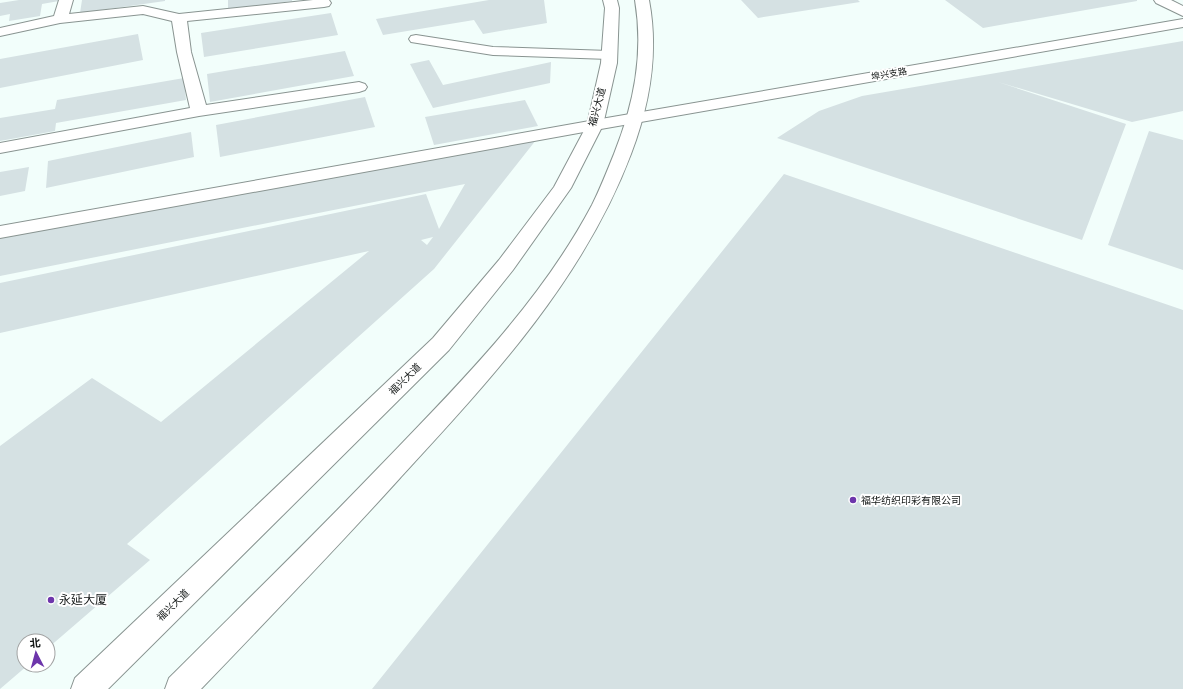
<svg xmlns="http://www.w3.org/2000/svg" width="1183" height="689" font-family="'Asap Condensed','Noto Sans SC',sans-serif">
  <rect width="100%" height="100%" fill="#f2fefb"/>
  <path fill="#d5e1e3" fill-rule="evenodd" d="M 19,0 L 59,0 L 59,1 L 42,4 L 40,16 L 9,21 L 10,14 L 0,16 L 0,3 Z
    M 82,0 L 165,0 L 165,1 L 80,13 Z
    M 228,0 L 292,0 L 292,1 L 228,10 Z
    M 489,0 L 544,0 L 547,23 L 483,34 L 474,20 L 383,35 L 376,19 Z
    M 741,0 L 858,0 L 860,2 L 758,18 Z
    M 945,0 L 1137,0 L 1137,1 L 983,28 Z
    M 331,13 L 338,35 L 204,57 L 201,33 Z
    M 138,34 L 143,60 L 0,88 L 0,59 Z
    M 1183,41 L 1183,111 L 1132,122 L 998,82 L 1126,124 L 1082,240 L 777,138 L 819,111 L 862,96 Z
    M 345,51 L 354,76 L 210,102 L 207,74 Z
    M 429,60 L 443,85 L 551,62 L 550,83 L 433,108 L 410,64 Z
    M 184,78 L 186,100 L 56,123 L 55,131 L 0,141 L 0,118 L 55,109 L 57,100 Z
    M 365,97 L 375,127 L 220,157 L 216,125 Z
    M 525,100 L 538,126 L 434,145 L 425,117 Z
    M 1149,131 L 1183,140 L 1183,270 L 1108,245 Z
    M 191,132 L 194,157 L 46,188 L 48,161 Z
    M 536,140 L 434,269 L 127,544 L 150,560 L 48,648 L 48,641 L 24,641 L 24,665 L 28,665 L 0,689 L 0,446 L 92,378 L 161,422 L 369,251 L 0,333 L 0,283 L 426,194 L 439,229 L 465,184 L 0,276 L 0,236 ZM 433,237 L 427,245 L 421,240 Z
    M 29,167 L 25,191 L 0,196 L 0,172 Z
    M 784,174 L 1183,310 L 1183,689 L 372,689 Z"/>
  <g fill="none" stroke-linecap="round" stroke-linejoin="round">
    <g stroke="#899491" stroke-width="2">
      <path id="minor" d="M 59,0 L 73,0 L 69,14 L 143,6 L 179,14 L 313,0 L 329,0 L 331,3 L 329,6 L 324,7 L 187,21 L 191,52 L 206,105 L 359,82 L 365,84 L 367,87 L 365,90 L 359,92 L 199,116 L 0,153 L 0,143 L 190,108 L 177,52 L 172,21 L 143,14 L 60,23 L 0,36 L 0,28 L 54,16 Z
        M 1154,0 L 1171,0 L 1183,6 L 1183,16 L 1156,3 Z
        M 1183,19 L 1183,27 L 595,130 L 0,238 L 0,226 L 595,120 Z
        M 416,35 L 493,47 L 609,51 L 614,52 L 616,55 L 614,58 L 609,59 L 493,55 L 411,42 L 409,39 L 411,36 Z"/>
    </g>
    <g stroke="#899491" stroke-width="2">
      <path id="major" d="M 603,0 L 617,0 L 619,8 L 617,63 L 603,125 L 571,188 L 513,270 L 449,350 L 108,689 L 71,689 L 75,678 L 433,338 L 499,260 L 554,187 L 587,125 L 601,63 L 605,8 Z
        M 635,0 L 649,0 C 659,53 650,104 631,154 C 583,281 490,380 400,478 C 335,550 268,619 201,689 L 165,689 L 169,678 C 239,608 311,538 380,466 C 457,386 539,305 592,205 C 600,189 607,171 614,154 C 634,104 644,54 635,0 Z"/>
    </g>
    <use href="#minor" fill="#fff" fill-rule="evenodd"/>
    <use href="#major" fill="#fff" fill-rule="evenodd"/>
  </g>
  <g fill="#6d35ab" stroke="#fff" stroke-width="1.5">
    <circle cx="853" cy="500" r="4"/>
    <circle cx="51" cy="600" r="4"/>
  </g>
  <g text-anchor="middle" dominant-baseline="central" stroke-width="4" stroke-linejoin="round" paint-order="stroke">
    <g font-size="9" fill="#131716" stroke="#fff">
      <text transform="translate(889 74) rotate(-10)">埠兴支路</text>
    </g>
    <g font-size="10" fill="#131716" stroke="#fff">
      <text transform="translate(597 107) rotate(-75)">福兴大道</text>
      <text transform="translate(405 379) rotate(-44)">福兴大道</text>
      <text transform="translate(173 605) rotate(-44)">福兴大道</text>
    </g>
    <g font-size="10" fill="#131716" stroke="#fff" text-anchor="start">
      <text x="861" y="500">福华纺织印彩有限公司</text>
    </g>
    <g font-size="12" fill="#131716" stroke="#fff" text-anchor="start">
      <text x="59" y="600">永延大厦</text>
    </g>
  </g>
  <g transform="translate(36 653) rotate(354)"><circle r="19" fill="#ffffff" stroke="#a1a2a2"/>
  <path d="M0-3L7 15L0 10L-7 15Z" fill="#6d35ab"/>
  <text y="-6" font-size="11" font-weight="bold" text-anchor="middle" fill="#131716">北</text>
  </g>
</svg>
